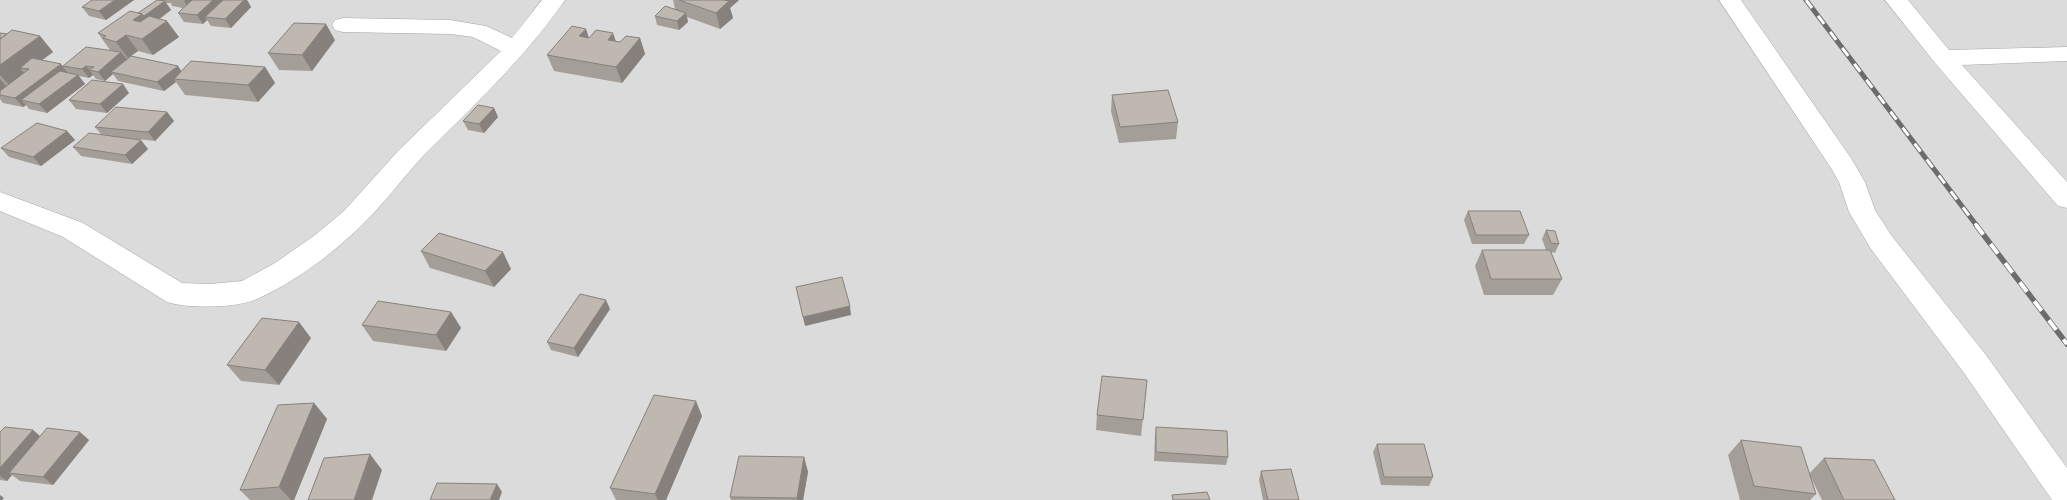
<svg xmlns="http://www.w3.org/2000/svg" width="2067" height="500" font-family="Quicksand,sans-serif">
  <rect width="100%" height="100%" fill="#efece4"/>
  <path fill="#dcdbdb" d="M 0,0 L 2067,0 L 2067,500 L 0,500 Z"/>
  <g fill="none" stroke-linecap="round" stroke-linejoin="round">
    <g stroke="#a5a5a5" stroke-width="1">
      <path id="minor" d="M 542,0 L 565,0 C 525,58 474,105 425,154 C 403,177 385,203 362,225 C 334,253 293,283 257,299 C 235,308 189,309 167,302 L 63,237 L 0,211 L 0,192 L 83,223 L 182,283 L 210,284 L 242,281 L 275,263 L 315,235 L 344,211 L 398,151 L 501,51 L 473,37 L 450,34 L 343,32 L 335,30 L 332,25 L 335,20 L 343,18 L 450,20 L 486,26 L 512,38 Z
        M 1719,0 L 1741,0 L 1851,158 L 1865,182 L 1875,210 L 1891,235 L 1986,355 L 2067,468 L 2067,500 L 2052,500 L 1964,373 L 1871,249 L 1849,212 L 1839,182 L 1831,168 Z
        M 1885,0 L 1908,0 L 1949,50 L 2067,47 L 2067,61 L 1962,65 L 2067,182 L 2067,208 L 2058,206 L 1935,63 Z"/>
    </g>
    <use href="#minor" fill="#fff" fill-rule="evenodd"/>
    <g stroke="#6c6c6c" stroke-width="5">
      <path id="rail-far1" d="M 1806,0 L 1977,226"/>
    </g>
    <g stroke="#6c6c6c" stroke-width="5.5">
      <path id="rail" d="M 1976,225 L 2067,344"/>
    </g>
    <use href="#rail-far1" stroke="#fff" stroke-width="3" stroke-dasharray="10" stroke-linecap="butt"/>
    <use href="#rail" stroke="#fff" stroke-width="4" stroke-dasharray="12" stroke-linecap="butt"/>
  </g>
  <path fill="#a49e98" d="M 92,0 L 134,0 L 106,20 L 89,16 L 82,7 Z
    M 157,0 L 247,0 L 251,7 L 231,28 L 211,26 L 207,20 L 203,24 L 184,22 L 178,13 L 183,8 L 172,6 L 171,3 L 166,3 L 171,10 L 160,19 L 179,37 L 153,55 L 138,51 L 131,56 L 181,71 L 265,67 L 275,83 L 258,102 L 185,95 L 176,82 L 164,91 L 118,81 L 113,74 L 105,81 L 96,79 L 93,75 L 89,78 L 79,76 L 85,84 L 47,113 L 29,109 L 26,105 L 23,107 L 3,103 L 0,99 L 0,33 L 40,36 L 53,52 L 42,60 L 61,64 L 68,73 L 63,66 L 113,51 L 110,50 L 98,33 L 138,13 Z
    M 673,0 L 739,0 L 730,8 L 733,18 L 720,29 L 687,17 L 688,22 L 679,30 L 657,25 L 655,16 L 675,9 Z
    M 586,29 L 589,38 L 620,42 L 640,38 L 645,54 L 622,83 L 554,71 L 547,55 Z
    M 335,40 L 312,71 L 279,70 L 268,53 Z
    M 129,93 L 107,113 L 76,109 L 69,100 Z
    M 1112,95 L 1178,122 L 1176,139 L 1119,143 L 1111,111 Z
    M 494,108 L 498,117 L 484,133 L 468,130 L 463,121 Z
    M 167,112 L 174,121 L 155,141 L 137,139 L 148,149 L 132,164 L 81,156 L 73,147 L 101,134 L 95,127 Z
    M 67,131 L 75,140 L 41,166 L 9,157 L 1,148 Z
    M 1468,211 L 1529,235 L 1524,244 L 1472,244 L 1464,220 Z
    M 1546,230 L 1559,244 L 1555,253 L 1551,252 L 1562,279 L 1553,295 L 1484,295 L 1475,266 L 1482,250 L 1546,250 L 1542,239 Z
    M 421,251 L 511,269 L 494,287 L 430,268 Z
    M 610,309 L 578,357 L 551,350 L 547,342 Z
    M 451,312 L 461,328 L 446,351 L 373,341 L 362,325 Z
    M 311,338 L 279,385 L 241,381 L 227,365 Z
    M 1147,380 L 1141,436 L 1096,430 L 1097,415 Z
    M 314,403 L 327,419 L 294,500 L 250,500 L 240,490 Z
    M 702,416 L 666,500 L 616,500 L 610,488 Z
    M 1156,427 L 1228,457 L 1226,465 L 1154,461 L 1155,435 Z
    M 33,430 L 40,436 L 89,440 L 53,485 L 20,481 L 12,475 L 7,481 L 0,480 L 0,432 Z
    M 1741,440 L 1810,473 L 1824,458 L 1895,500 L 1822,500 L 1810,476 L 1816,494 L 1810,500 L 1740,500 L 1728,455 Z
    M 1377,444 L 1433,477 L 1429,486 L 1381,485 L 1373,452 Z
    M 804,457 L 808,472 L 803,500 L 731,500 L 730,497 Z
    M 1261,471 L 1299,500 L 1263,500 L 1259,480 Z"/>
  <path fill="#86817c" d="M 115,0 L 134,0 L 106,20 L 99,11 Z
    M 186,0 L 200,0 L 190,10 L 184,1 Z
    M 213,0 L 224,0 L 205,17 L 207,20 L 203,24 L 197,15 Z
    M 244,0 L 247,0 L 251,7 L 231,28 L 225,19 Z
    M 720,0 L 739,0 L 730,8 L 733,18 L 720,29 L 716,13 Z
    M 165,1 L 171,10 L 150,25 L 167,21 L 179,37 L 153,55 L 142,39 L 133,20 L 142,14 Z
    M 686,13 L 688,22 L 679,30 L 677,21 Z
    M 326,24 L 335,40 L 312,71 L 302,55 Z
    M 586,29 L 591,45 L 579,36 Z
    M 613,33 L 619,50 L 608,40 Z
    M 126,35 L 138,51 L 128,58 L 116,42 Z
    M 40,36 L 53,52 L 29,70 L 20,68 L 24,73 L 9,85 L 0,75 L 0,65 Z
    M 640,38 L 645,54 L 622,83 L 616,67 Z
    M 121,52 L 128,61 L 111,72 L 113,74 L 105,81 L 98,72 Z
    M 61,64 L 68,73 L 21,100 L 26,105 L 23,107 L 15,98 Z
    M 86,66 L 93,75 L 89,78 L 82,69 Z
    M 178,66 L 184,75 L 174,79 L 176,82 L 164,91 L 157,82 Z
    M 265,67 L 275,83 L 258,102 L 248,85 Z
    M 78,75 L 85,84 L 47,113 L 39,104 Z
    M 0,79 L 8,88 L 0,93 Z
    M 123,84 L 129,93 L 107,113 L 100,104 Z
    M 494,108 L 498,117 L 484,133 L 479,124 Z
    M 167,112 L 174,121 L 155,141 L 148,132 Z
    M 67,131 L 75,140 L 41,166 L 33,157 Z
    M 141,140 L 148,149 L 132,164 L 125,155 Z
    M 503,252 L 511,269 L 494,287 L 485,271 Z
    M 606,300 L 610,309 L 578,357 L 574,348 Z
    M 850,306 L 851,315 L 805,326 L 803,317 Z
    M 451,312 L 461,328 L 446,351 L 436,335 Z
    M 299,322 L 311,338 L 279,385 L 265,370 Z
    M 696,401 L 702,416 L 666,500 L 658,500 L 655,494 Z
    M 314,403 L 327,419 L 294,500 L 291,500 L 279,487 Z
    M 33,430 L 43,439 L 9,473 L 12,475 L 7,481 L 0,476 L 0,468 Z
    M 80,432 L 89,440 L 53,485 L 43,477 Z
    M 370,454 L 382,470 L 372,500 L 354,500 Z
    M 804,457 L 808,472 L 803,500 L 797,500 L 797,498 Z
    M 497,484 L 502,492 L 499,500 L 490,500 Z
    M 0,495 L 4,498 L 2,500 L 0,500 Z"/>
  <path fill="#bfb8b1" stroke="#86817c" d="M 92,0 L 115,0 L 99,11 L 82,7 Z
    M 157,0 L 165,1 L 144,16 L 142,14 L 138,13 Z
    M 192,0 L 213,0 L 197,15 L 178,13 Z
    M 223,0 L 244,0 L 225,19 L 205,17 Z
    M 679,0 L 724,0 L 729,1 L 716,13 Z
    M 665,6 L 686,13 L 677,21 L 655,16 Z
    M 130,11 L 142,14 L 133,20 L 140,22 L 149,16 L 167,21 L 142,39 L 126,35 L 116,42 L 103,38 L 106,36 L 98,33 Z
    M 294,23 L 326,24 L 302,55 L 268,53 Z
    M 572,26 L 586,29 L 579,36 L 589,38 L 596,30 L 613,33 L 608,40 L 620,42 L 626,36 L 640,38 L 616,67 L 547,55 Z
    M 12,30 L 40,36 L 0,65 L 0,39 Z
    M 0,33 L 7,34 L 0,39 Z
    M 86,47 L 121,52 L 98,72 L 89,70 L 94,67 L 86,66 L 82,69 L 63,66 Z
    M 131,56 L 178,66 L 157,82 L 111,72 Z
    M 32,58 L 61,64 L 15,98 L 0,95 L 0,91 L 29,69 L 20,68 Z
    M 191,61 L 265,67 L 248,85 L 174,79 Z
    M 60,71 L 78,75 L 39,104 L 21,100 Z
    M 92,80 L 123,84 L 100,104 L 69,100 Z
    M 1168,90 L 1178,122 L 1120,127 L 1112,95 Z
    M 478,105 L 494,108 L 479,124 L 463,121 Z
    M 116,107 L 167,112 L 148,132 L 95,127 Z
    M 37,123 L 67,131 L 33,157 L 1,148 Z
    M 89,133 L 141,140 L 125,155 L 73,147 Z
    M 1468,211 L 1520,211 L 1529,235 L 1476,235 Z
    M 1546,230 L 1555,231 L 1559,244 L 1551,243 Z
    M 439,233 L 503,252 L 485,271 L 421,251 Z
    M 1482,250 L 1550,250 L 1562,279 L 1491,279 Z
    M 842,277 L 850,306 L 803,317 L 796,287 Z
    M 580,294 L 606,300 L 574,348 L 547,342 Z
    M 378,301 L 451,312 L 436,335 L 362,325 Z
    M 262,318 L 299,322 L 265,370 L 227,365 Z
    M 1102,376 L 1147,380 L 1143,420 L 1097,415 Z
    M 654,395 L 696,401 L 655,494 L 610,488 Z
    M 314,403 L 279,487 L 240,490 L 278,405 Z
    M 5,427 L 33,430 L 0,468 L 0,432 Z
    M 1156,427 L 1227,431 L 1228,457 L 1156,452 Z
    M 47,428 L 80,432 L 43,477 L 9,473 Z
    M 1741,440 L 1801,447 L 1816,494 L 1754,486 Z
    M 1377,444 L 1424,444 L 1433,477 L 1384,477 Z
    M 370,454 L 354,500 L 308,500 L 324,458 Z
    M 739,456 L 804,457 L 797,498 L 730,497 Z
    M 1824,458 L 1874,460 L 1895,500 L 1844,500 Z
    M 1291,469 L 1299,500 L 1268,500 L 1261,471 Z
    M 437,483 L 497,484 L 490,500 L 430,500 Z
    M 1207,492 L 1210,500 L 1173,500 L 1172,495 Z"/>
</svg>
